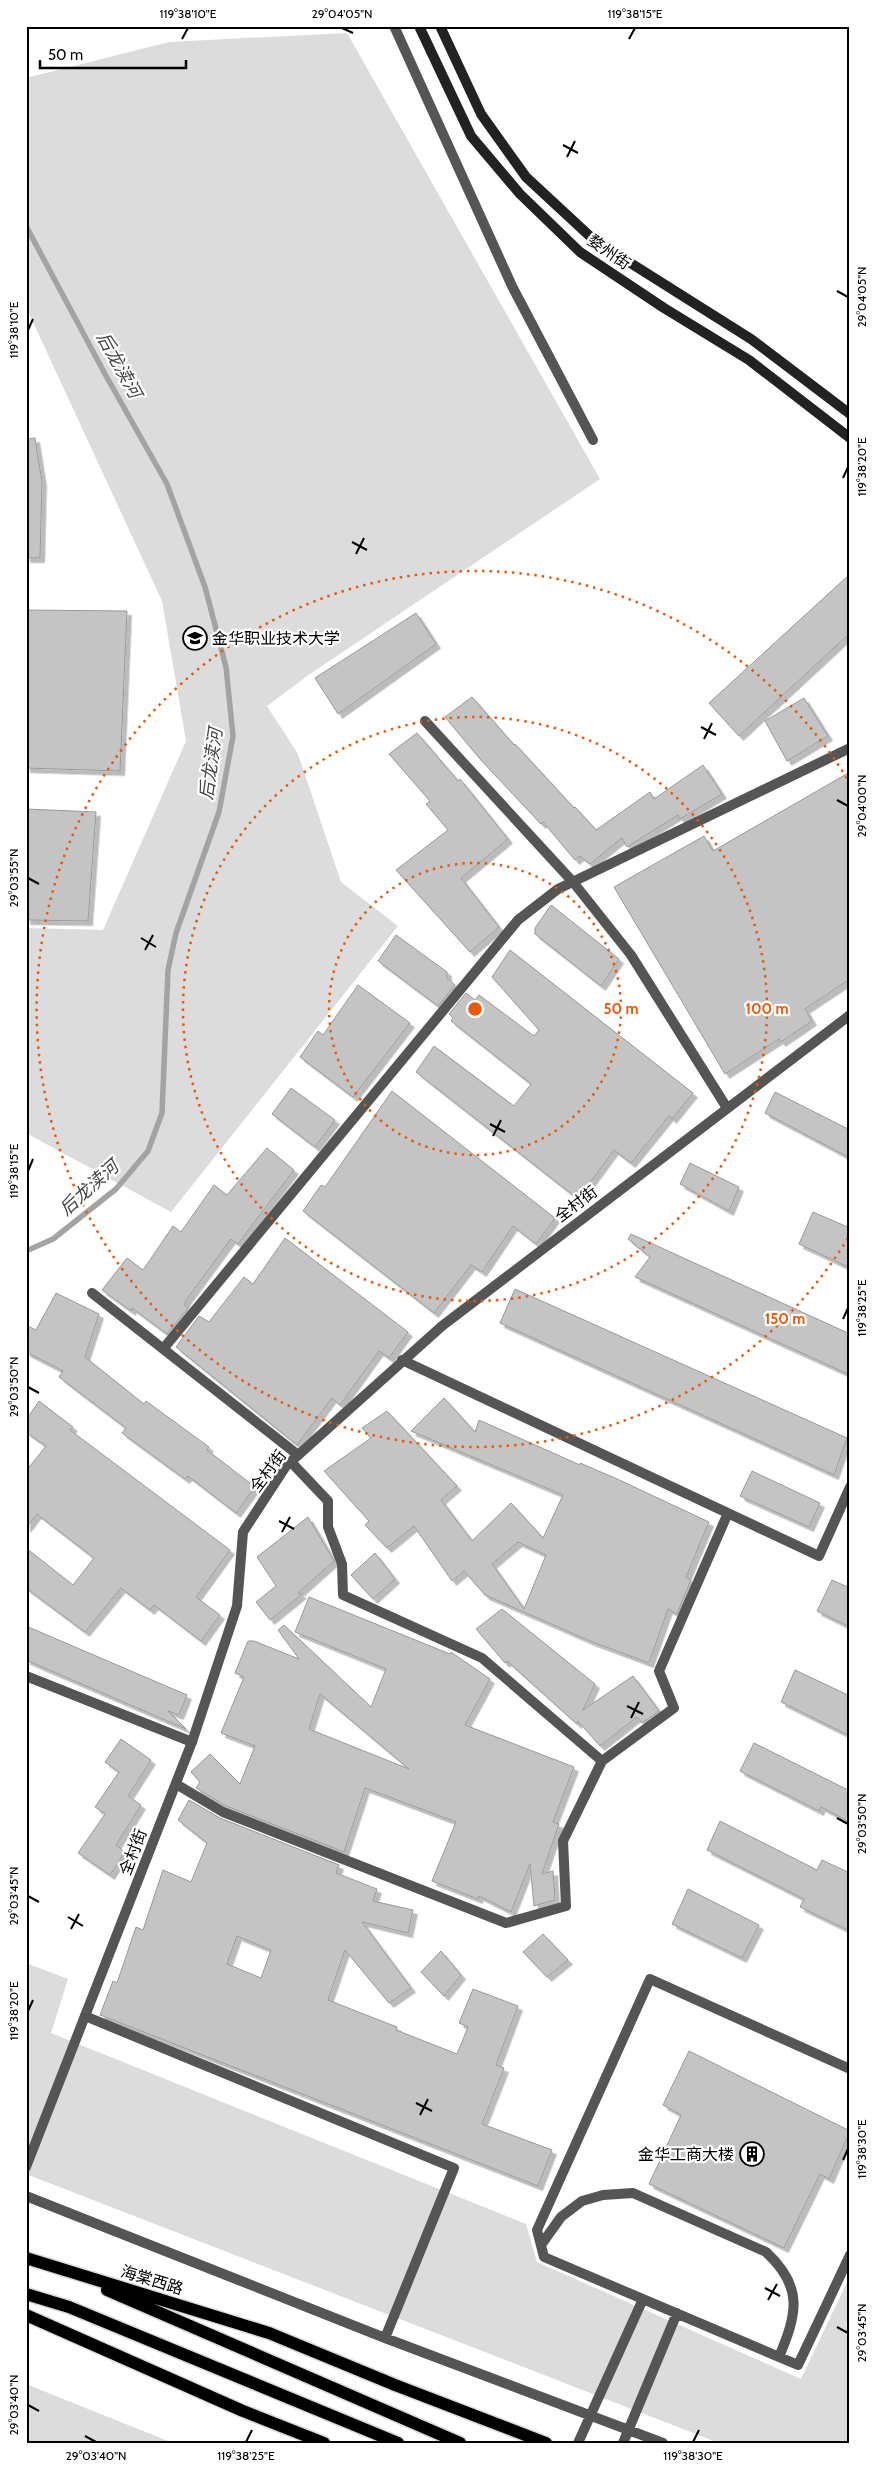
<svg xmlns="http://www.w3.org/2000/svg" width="876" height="2469" font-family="Cabin,'Noto Sans SC',sans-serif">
  <defs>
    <filter id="shadow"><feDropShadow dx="4.5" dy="4.5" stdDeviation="0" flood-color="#0004"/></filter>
  </defs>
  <rect width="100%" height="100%" fill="#fff"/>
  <path fill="#dcdcdc" d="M 347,33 L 600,479 L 307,676 L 267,706 L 298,754 L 341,882 L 398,926 L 171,1212 L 26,1133 L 26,928 L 103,930 L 186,741 L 162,601 L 26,307 L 26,78 L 169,42 Z
    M 26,1963 L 68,1979 L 51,2033 L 526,2224 L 537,2262 L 801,2379 L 850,2276 L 850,2443 L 719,2443 L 26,2174 Z
    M 26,2384 L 173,2443 L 26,2443 Z"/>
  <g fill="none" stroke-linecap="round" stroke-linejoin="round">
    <path stroke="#a3a3a3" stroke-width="5.5" d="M 26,226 L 105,374 L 167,484 L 205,587 L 226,667 L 233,736 L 219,812 L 176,933 L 168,970 L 162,1113 L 148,1151 L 116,1189 L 53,1239 L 26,1251"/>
  </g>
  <path fill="#c4c4c4" stroke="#999" fill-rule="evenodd" filter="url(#shadow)" d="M 35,438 L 42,482 L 40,558 L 26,558 L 26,439 Z
    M 850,574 L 850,633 L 739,736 L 709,703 Z
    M 26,610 L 127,611 L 120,771 L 26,768 Z
    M 416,613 L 436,644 L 338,714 L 315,678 Z
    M 472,697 L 514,745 L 515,744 L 574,808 L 575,807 L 596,830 L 650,792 L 654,799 L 703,765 L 722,794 L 680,819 L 678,815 L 627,847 L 622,838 L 590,864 L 580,856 L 575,860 L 543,822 L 541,824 L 480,759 L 445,717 Z
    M 804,698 L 828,736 L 787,761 L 765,721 Z
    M 417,733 L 458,781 L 460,779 L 508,839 L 461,878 L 499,927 L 470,952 L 396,870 L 448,830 L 426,804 L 430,801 L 389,754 Z
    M 850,772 L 850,979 L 805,1009 L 812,1021 L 781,1042 L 779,1039 L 725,1074 L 614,887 L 704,836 L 713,851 Z
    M 26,809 L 96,812 L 88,921 L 26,920 Z
    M 551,905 L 619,959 L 601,986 L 535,934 L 535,928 Z
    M 396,935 L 447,972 L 447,978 L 455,985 L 438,1006 L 378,961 Z
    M 510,950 L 693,1093 L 672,1119 L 669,1116 L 631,1163 L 614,1150 L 578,1199 L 416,1072 L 434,1046 L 514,1106 L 531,1084 L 451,1021 L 453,1018 L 449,1014 L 466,993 L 475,1000 L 479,995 L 534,1036 L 539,1030 L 492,977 Z
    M 358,985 L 410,1023 L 353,1097 L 300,1057 L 318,1031 L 323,1035 Z
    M 291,1088 L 335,1120 L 315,1147 L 272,1114 Z
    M 392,1091 L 555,1218 L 536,1244 L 513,1226 L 482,1272 L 471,1265 L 434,1313 L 303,1211 L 321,1185 L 325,1187 Z
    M 775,1092 L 850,1130 L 850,1158 L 765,1113 Z
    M 267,1148 L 294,1170 L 238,1244 L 231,1239 L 187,1299 L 184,1305 L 188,1308 L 167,1334 L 132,1308 L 131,1311 L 102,1290 L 127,1258 L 143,1270 L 173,1226 L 181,1232 L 214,1185 L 227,1195 Z
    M 690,1163 L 739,1187 L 729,1211 L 680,1184 Z
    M 813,1212 L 850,1228 L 850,1268 L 799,1244 Z
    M 631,1234 L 850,1334 L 850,1375 L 635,1277 L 650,1257 L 628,1239 Z
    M 285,1238 L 408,1332 L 389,1358 L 379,1351 L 340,1405 L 332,1398 L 297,1445 L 176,1347 L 199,1316 L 209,1322 L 244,1277 L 253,1284 Z
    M 515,1289 L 847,1438 L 834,1475 L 500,1323 Z
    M 56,1293 L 99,1314 L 85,1357 L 144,1404 L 146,1401 L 209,1447 L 207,1450 L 255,1487 L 236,1513 L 188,1476 L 185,1479 L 122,1433 L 126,1428 L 59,1377 L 63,1371 L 26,1352 L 26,1325 L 36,1330 Z
    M 444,1398 L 475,1432 L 479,1420 L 580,1465 L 580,1463 L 615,1478 L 709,1522 L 686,1577 L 691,1580 L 677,1614 L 668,1609 L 649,1663 L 590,1641 L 485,1595 L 464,1571 L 452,1581 L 414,1526 L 387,1548 L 365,1525 L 369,1521 L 324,1471 L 371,1438 L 362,1428 L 387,1411 L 457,1486 L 441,1500 L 472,1541 L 511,1503 L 543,1538 L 563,1495 L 411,1431 ZM 518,1542 L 546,1555 L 524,1609 L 492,1564 Z
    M 39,1401 L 73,1427 L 70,1430 L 230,1550 L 196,1597 L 220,1615 L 201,1641 L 154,1605 L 150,1610 L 121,1588 L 85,1632 L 26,1588 L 26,1548 L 73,1585 L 94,1558 L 37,1514 L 26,1528 L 26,1471 L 46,1446 L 26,1432 L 26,1420 Z
    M 752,1471 L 820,1503 L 809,1527 L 740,1496 Z
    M 308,1517 L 334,1561 L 298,1593 L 302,1594 L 270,1620 L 256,1602 L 276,1586 L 257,1557 Z
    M 375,1553 L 395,1579 L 373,1599 L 351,1575 Z
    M 832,1580 L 850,1588 L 850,1627 L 817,1611 Z
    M 309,1597 L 450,1654 L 451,1652 L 490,1679 L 465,1725 L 574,1767 L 553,1822 L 559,1824 L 542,1874 L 553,1871 L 555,1900 L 534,1906 L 530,1864 L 511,1912 L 479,1896 L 478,1899 L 432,1881 L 456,1822 L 365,1788 L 344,1852 L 226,1806 L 196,1788 L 200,1782 L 191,1772 L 210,1754 L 240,1784 L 255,1746 L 221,1733 L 244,1677 L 235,1673 L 248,1641 L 254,1641 L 299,1659 L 278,1630 L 284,1625 L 371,1707 L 386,1669 L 295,1632 ZM 320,1694 L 409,1769 L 309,1729 Z
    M 502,1609 L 595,1684 L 583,1710 L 633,1676 L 659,1711 L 642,1723 L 637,1717 L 600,1746 L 578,1721 L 577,1724 L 507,1661 L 505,1663 L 476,1629 Z
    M 26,1626 L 187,1695 L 179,1715 L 168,1711 L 186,1729 L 26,1660 Z
    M 795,1670 L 850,1696 L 850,1736 L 781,1702 Z
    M 121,1739 L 151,1760 L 128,1796 L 141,1805 L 116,1845 L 125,1852 L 110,1875 L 78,1853 L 105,1814 L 95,1807 L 119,1772 L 105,1762 Z
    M 754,1743 L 850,1791 L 850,1822 L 821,1807 L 819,1811 L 740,1771 Z
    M 189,1800 L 220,1818 L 339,1865 L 336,1873 L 377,1889 L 373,1901 L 413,1910 L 408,1933 L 362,1922 L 411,1988 L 389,2003 L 345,1950 L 328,2000 L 397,2027 L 396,2030 L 457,2054 L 468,2027 L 459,2023 L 473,1989 L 518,2006 L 496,2065 L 504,2068 L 482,2124 L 552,2150 L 538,2186 L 100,2015 L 113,1981 L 117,1983 L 136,1927 L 143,1930 L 163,1870 L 191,1882 L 207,1843 L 178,1820 ZM 237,1936 L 271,1950 L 261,1978 L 227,1964 Z
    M 720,1821 L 817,1870 L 822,1860 L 850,1873 L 850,1931 L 800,1907 L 804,1899 L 707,1850 Z
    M 688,1889 L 759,1925 L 742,1958 L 672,1924 Z
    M 543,1934 L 568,1960 L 547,1977 L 523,1952 Z
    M 441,1951 L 461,1975 L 444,1996 L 421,1972 Z
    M 689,2051 L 850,2131 L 829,2179 L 820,2174 L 784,2248 L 649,2184 L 681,2115 L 663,2105 Z"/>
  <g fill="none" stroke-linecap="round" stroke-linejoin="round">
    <g stroke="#dbdbdb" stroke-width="15">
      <path id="primary" d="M 26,2258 L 269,2333 L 395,2385 L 546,2443
        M 107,2290 L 460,2443
        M 26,2294 L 69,2307 L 398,2443
        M 26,2315 L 243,2411 L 324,2443"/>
    </g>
    <path stroke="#555" stroke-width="10" d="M 394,26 L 512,286 L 593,440
      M 425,721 L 573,882 L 631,955 L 727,1108
      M 92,1293 L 298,1455
      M 163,1349 L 518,920 L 558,889 L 850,748
      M 402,1360 L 819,1556 L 850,1487
      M 291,1462 L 328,1501 L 328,1527 L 342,1564 L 343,1595 L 482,1658 L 602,1761
      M 26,1676 L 192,1742
      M 176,1784 L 223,1812 L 506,1923 L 566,1906 L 563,1841 L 602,1761 L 674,1708 L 659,1671 L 728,1513
      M 85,2016 L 454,2168 L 385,2338
      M 850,2069 L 650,1979 L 537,2230 L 544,2257 L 798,2365 L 850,2255
      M 26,2196 L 385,2338 L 663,2443
      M 541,2245 L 561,2217 L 582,2201 L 603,2195 L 633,2193 L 766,2252 C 804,2287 797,2314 779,2357
      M 578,2443 L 643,2299
      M 623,2443 L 677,2313"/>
    <path stroke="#555" stroke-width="10" d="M 26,2167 L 192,1742 L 237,1606 L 243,1532 L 286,1466 L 442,1326 L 850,1015"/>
    <path stroke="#222" stroke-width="10" d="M 419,26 L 471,136 L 520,194 L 580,252 L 664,308 L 749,360 L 850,438
      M 440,26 L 481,114 L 526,177 L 594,240 L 751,339 L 850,414"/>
    <use href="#primary" stroke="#000" stroke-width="12"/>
  </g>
  <path fill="none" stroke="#000" stroke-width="2" d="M 342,28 L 353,33M 182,39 L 188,28M 629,39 L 635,28M 563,145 L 578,153M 567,157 L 575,141M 837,291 L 848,297M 28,330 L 33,319M 843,478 L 848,467M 352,542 L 367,550M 356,554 L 364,538M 701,727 L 716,735M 704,739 L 712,723M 837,800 L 848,806M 28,878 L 39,884M 141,938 L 156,947M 145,950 L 153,935M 490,1124 L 505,1132M 493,1136 L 501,1120M 28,1171 L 33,1159M 843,1319 L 848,1308M 28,1387 L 39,1393M 279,1521 L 294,1529M 282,1532 L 290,1517M 627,1706 L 643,1714M 631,1718 L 639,1702M 837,1818 L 848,1824M 28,1896 L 39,1902M 68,1917 L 83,1926M 71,1929 L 79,1914M 28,2011 L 33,2000M 416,2103 L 432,2111M 420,2115 L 428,2099M 843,2160 L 848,2149M 765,2288 L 780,2296M 768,2300 L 777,2284M 837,2327 L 848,2333M 28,2405 L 39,2411M 85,2436 L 96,2442M 246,2442 L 252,2430M 693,2442 L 699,2430"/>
  <g fill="none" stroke="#e8590c" stroke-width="2.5" stroke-dasharray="2.5 5">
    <circle cx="475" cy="1009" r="146"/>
    <circle cx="475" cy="1009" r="292"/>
    <path d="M848 1238A438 438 0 1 1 848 780"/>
  </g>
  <defs>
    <g id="university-ring" transform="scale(1.25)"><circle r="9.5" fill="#fff" stroke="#000" stroke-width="1.5"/><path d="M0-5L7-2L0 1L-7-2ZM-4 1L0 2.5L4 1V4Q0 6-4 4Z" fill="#000"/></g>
    <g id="building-ring" transform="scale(1.25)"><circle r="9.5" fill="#fff" stroke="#000" stroke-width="1.5"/><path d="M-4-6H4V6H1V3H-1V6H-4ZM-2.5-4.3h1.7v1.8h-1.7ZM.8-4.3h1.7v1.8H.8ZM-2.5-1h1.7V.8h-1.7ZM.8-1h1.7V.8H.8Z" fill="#000"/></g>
  </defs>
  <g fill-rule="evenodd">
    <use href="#university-ring" x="195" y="638"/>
    <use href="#building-ring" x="752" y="2154"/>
  </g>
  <g text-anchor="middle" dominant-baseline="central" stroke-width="4.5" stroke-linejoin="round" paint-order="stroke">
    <g font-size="16" fill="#000" stroke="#fff">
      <text transform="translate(609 252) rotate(35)">婺州街</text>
      <text transform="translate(576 1204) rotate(-37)">全村街</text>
      <text transform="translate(268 1471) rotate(-53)">全村街</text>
      <text transform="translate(133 1852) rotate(-69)">全村街</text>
      <text transform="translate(152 2280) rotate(17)">海棠西路</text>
    </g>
    <g font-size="16" fill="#000" stroke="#fff" text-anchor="start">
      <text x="212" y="638">金华职业技术大学</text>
      <text x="734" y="2154" text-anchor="end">金华工商大楼</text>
    </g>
    <g font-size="18" font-style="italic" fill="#444" stroke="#fff">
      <text transform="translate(119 365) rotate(61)">后龙渎河</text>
      <text transform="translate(211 764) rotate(-82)">后龙渎河</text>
      <text transform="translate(89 1188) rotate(-42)">后龙渎河</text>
    </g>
  </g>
  <circle cx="475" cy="1009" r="8" fill="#e8590c" stroke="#fff" stroke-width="2.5"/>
  <g font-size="15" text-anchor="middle" font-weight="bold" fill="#e8590c" stroke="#fff" stroke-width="4.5" stroke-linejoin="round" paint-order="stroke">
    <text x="621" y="1014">50 m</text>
    <text x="767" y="1014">100 m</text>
    <text x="785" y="1324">150 m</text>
  </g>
  <rect width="876" height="2469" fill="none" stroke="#ffffff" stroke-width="55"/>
  <path d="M40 60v8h146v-8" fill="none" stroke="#000000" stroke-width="2.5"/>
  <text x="48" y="60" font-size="15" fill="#000000" stroke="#ffffff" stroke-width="4" paint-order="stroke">50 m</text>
  <rect x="28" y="28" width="820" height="2414" fill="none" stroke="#000" stroke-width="2"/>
  <g font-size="12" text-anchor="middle" fill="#000">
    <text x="188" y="18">119°38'10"E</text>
    <text x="342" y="18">29°04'05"N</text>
    <text x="635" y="18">119°38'15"E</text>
    <text transform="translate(862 297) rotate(-90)" y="4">29°04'05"N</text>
    <text transform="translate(14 330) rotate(-90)" y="4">119°38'10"E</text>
    <text transform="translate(862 467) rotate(-90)" y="4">119°38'20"E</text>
    <text transform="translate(862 806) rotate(-90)" y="4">29°04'00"N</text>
    <text transform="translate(14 878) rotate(-90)" y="4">29°03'55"N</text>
    <text transform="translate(14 1171) rotate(-90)" y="4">119°38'15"E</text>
    <text transform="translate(862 1308) rotate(-90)" y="4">119°38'25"E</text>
    <text transform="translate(14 1387) rotate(-90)" y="4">29°03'50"N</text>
    <text transform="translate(862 1824) rotate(-90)" y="4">29°03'50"N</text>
    <text transform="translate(14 1896) rotate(-90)" y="4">29°03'45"N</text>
    <text transform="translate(14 2011) rotate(-90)" y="4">119°38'20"E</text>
    <text transform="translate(862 2149) rotate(-90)" y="4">119°38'30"E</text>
    <text transform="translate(862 2333) rotate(-90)" y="4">29°03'45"N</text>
    <text transform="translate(14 2405) rotate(-90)" y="4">29°03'40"N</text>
    <text x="96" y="2460">29°03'40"N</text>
    <text x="246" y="2460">119°38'25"E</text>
    <text x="693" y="2460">119°38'30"E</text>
  </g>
</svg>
